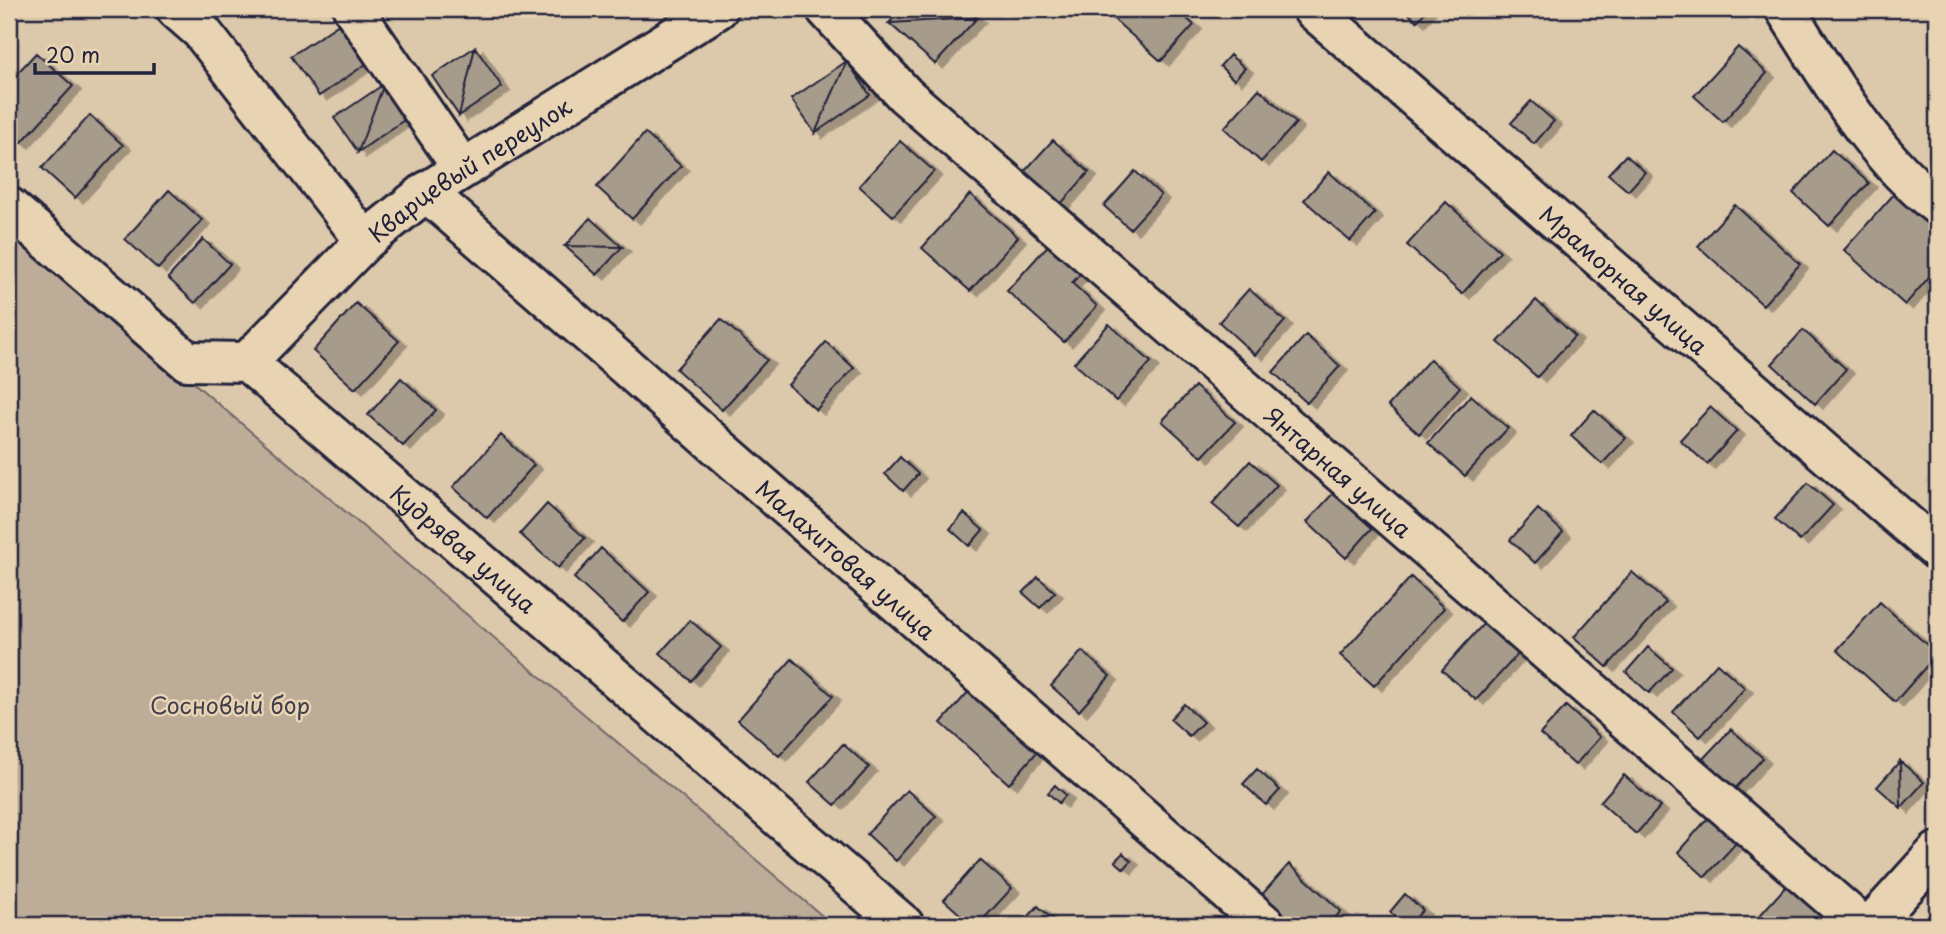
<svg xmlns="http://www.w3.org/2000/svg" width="1946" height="934" font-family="'Playpen Sans',sans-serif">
  <defs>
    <filter id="shadow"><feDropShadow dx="8" dy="4.5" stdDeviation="0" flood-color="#0004"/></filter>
  </defs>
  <rect width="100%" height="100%" fill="#dcc8ab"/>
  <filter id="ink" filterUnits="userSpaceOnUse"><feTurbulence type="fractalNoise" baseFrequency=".0143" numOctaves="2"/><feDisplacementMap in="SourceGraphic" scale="14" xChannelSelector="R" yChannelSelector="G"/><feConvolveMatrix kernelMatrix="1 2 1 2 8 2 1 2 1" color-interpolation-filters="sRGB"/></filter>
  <g filter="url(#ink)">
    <path fill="#bdad98" stroke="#70686a" stroke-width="2" d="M 9,223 L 216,402 L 833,925 L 9,925 Z"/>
    <path fill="#a79b8b" stroke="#22223b" stroke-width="2" filter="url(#shadow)" d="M 902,9 L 967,9 L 977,18 L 889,23 Z
      M 1117,9 L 1176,9 L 1194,25 L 1161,61 L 1110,16 Z
      M 1403,9 L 1428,9 L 1417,21 Z
      M 977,18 L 935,64 L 889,23 Z
      M 345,20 L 372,60 L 319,96 L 291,56 Z
      M 475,47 L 502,87 L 459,116 Z
      M 475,47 L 459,116 L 432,76 Z
      M 1738,47 L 1767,73 L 1723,122 L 1694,96 Z
      M 36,53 L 73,86 L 21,143 L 9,132 L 9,82 Z
      M 1230,55 L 1245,68 L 1234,80 L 1220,66 Z
      M 847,61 L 815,133 L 791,99 Z
      M 847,61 L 870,95 L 815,133 Z
      M 384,84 L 358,152 L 334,118 Z
      M 384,84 L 407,118 L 358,152 Z
      M 1259,89 L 1296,123 L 1261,162 L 1224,128 Z
      M 1531,101 L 1554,121 L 1534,144 L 1511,123 Z
      M 90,115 L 123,145 L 75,198 L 42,168 Z
      M 645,133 L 681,166 L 632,219 L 597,187 Z
      M 1053,140 L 1089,172 L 1059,206 L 1023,173 Z
      M 900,141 L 934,171 L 893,216 L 859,186 Z
      M 1832,150 L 1869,183 L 1829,226 L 1793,193 Z
      M 1626,155 L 1645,172 L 1628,191 L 1608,174 Z
      M 1135,171 L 1161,195 L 1130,229 L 1104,206 Z
      M 1329,172 L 1375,213 L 1350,241 L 1304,200 Z
      M 169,190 L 202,220 L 158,269 L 125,239 Z
      M 1895,193 L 1937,231 L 1937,268 L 1905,305 L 1844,250 Z
      M 970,194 L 1018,237 L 970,291 L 922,248 Z
      M 1446,202 L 1500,251 L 1462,294 L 1407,245 Z
      M 1735,205 L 1800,264 L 1763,305 L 1698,246 Z
      M 590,218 L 622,247 L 565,246 Z
      M 203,239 L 230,264 L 195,303 L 168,278 Z
      M 1051,242 L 1083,271 L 1072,283 L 1097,306 L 1064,342 L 1007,291 Z
      M 565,246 L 622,247 L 597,275 Z
      M 1249,289 L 1285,321 L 1255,355 L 1219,322 Z
      M 1536,300 L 1575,336 L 1537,377 L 1498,342 Z
      M 356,303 L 399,341 L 355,389 L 313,351 Z
      M 721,319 L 767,360 L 722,410 L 676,369 Z
      M 1109,324 L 1151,362 L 1116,401 L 1074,363 Z
      M 1803,330 L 1846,369 L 1815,404 L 1772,364 Z
      M 1306,335 L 1340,366 L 1307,403 L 1273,372 Z
      M 826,342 L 854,368 L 816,410 L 788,385 Z
      M 1430,359 L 1460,387 L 1419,434 L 1388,406 Z
      M 401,378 L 436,410 L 403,446 L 368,415 Z
      M 1195,386 L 1235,422 L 1202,457 L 1162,421 Z
      M 1471,395 L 1508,428 L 1465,476 L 1428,443 Z
      M 1710,407 L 1737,431 L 1707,464 L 1680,440 Z
      M 1594,410 L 1626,438 L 1602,464 L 1571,436 Z
      M 501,435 L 534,465 L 487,518 L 453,487 Z
      M 900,457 L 918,474 L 903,491 L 885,474 Z
      M 1250,461 L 1277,485 L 1239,527 L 1212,504 Z
      M 1808,483 L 1833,505 L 1800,541 L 1775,519 Z
      M 1336,490 L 1375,525 L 1346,558 L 1307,522 Z
      M 547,504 L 585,538 L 558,568 L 520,534 Z
      M 1538,509 L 1563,532 L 1535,563 L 1510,540 Z
      M 964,513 L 983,530 L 969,546 L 950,529 Z
      M 601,548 L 649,592 L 622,622 L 574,578 Z
      M 1632,572 L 1666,602 L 1607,667 L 1574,637 Z
      M 1038,577 L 1055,592 L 1040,608 L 1023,593 Z
      M 1411,577 L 1444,608 L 1374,686 L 1340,655 Z
      M 1880,602 L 1937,654 L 1895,702 L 1837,650 Z
      M 690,620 L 721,647 L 691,681 L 660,653 Z
      M 1485,622 L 1519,653 L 1476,700 L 1442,670 Z
      M 1648,647 L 1672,668 L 1649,693 L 1626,672 Z
      M 1082,651 L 1110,676 L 1079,711 L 1051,686 Z
      M 792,659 L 833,696 L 779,756 L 738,720 Z
      M 1717,663 L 1745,688 L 1700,737 L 1673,712 Z
      M 969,691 L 1037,752 L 1009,784 L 941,723 Z
      M 1184,704 L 1203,722 L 1189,736 L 1170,719 Z
      M 1566,706 L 1600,737 L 1575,765 L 1540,734 Z
      M 1731,729 L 1763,758 L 1733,791 L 1700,762 Z
      M 843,744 L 869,767 L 835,805 L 809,782 Z
      M 1900,761 L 1901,808 L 1877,787 Z
      M 1900,761 L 1924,782 L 1901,808 Z
      M 1257,769 L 1280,790 L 1266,805 L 1243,784 Z
      M 1624,775 L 1660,807 L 1636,834 L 1600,802 Z
      M 1055,785 L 1066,795 L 1059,803 L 1048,793 Z
      M 907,790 L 936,816 L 896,861 L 867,834 Z
      M 1708,818 L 1736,843 L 1705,877 L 1678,852 Z
      M 1123,853 L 1131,861 L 1124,869 L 1115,861 Z
      M 980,860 L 1012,888 L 978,925 L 972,925 L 944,900 Z
      M 1289,864 L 1341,911 L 1329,925 L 1290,925 L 1259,898 Z
      M 1788,884 L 1830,922 L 1753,923 Z
      M 1405,894 L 1423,910 L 1409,925 L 1405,925 L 1390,912 Z
      M 1038,906 L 1059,925 L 1021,925 Z
      M 1830,922 L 1827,925 L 1755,925 L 1753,923 Z"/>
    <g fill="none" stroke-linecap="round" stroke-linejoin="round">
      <g stroke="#22223b" stroke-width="44">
        <g id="minor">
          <path d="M 176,9 L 201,31 L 365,241"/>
          <path d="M 353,9 L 462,168"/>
          <path id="s1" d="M 826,9 L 905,95 L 1862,925"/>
          <path id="s2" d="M 1312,9 L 1937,550"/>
          <path d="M 1785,9 C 1830,79 1871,154 1937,205"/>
          <path id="s3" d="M 426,192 L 1266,925"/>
          <path id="s4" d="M 9,207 L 187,361 L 247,362 L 904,925"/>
          <path id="s5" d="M 247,362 L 365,241 L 426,192 L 718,9"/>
          <path d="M 1871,925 L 1937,852"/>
        </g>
      </g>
      <use href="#minor" stroke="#e8d3b2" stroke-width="38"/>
    </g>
  </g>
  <g text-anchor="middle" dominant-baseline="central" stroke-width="5" stroke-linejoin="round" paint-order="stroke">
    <g font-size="23" fill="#22223b" stroke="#e8d3b2">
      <text stroke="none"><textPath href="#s5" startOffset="296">Кварцевый переулок</textPath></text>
      <text stroke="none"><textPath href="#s2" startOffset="413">Мраморная улица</textPath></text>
      <text stroke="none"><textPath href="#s1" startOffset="691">Янтарная улица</textPath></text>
      <text stroke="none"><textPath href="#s4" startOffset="581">Кудрявая улица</textPath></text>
      <text stroke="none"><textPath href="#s3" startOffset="558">Малахитовая улица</textPath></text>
    </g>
    <g font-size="23" fill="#413e4e" stroke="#e8d3b2">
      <text x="230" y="704">Сосновый бор</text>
    </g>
  </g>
  <rect width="1946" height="934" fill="none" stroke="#e8d3b2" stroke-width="35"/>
  <rect x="18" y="18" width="1911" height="899" fill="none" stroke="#22223b" stroke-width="2.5" filter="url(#ink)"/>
  <path d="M35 63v10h119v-10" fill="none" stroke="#22223b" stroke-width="3.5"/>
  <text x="46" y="63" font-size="21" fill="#22223b" stroke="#e8d3b2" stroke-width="5" paint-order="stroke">20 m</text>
</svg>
